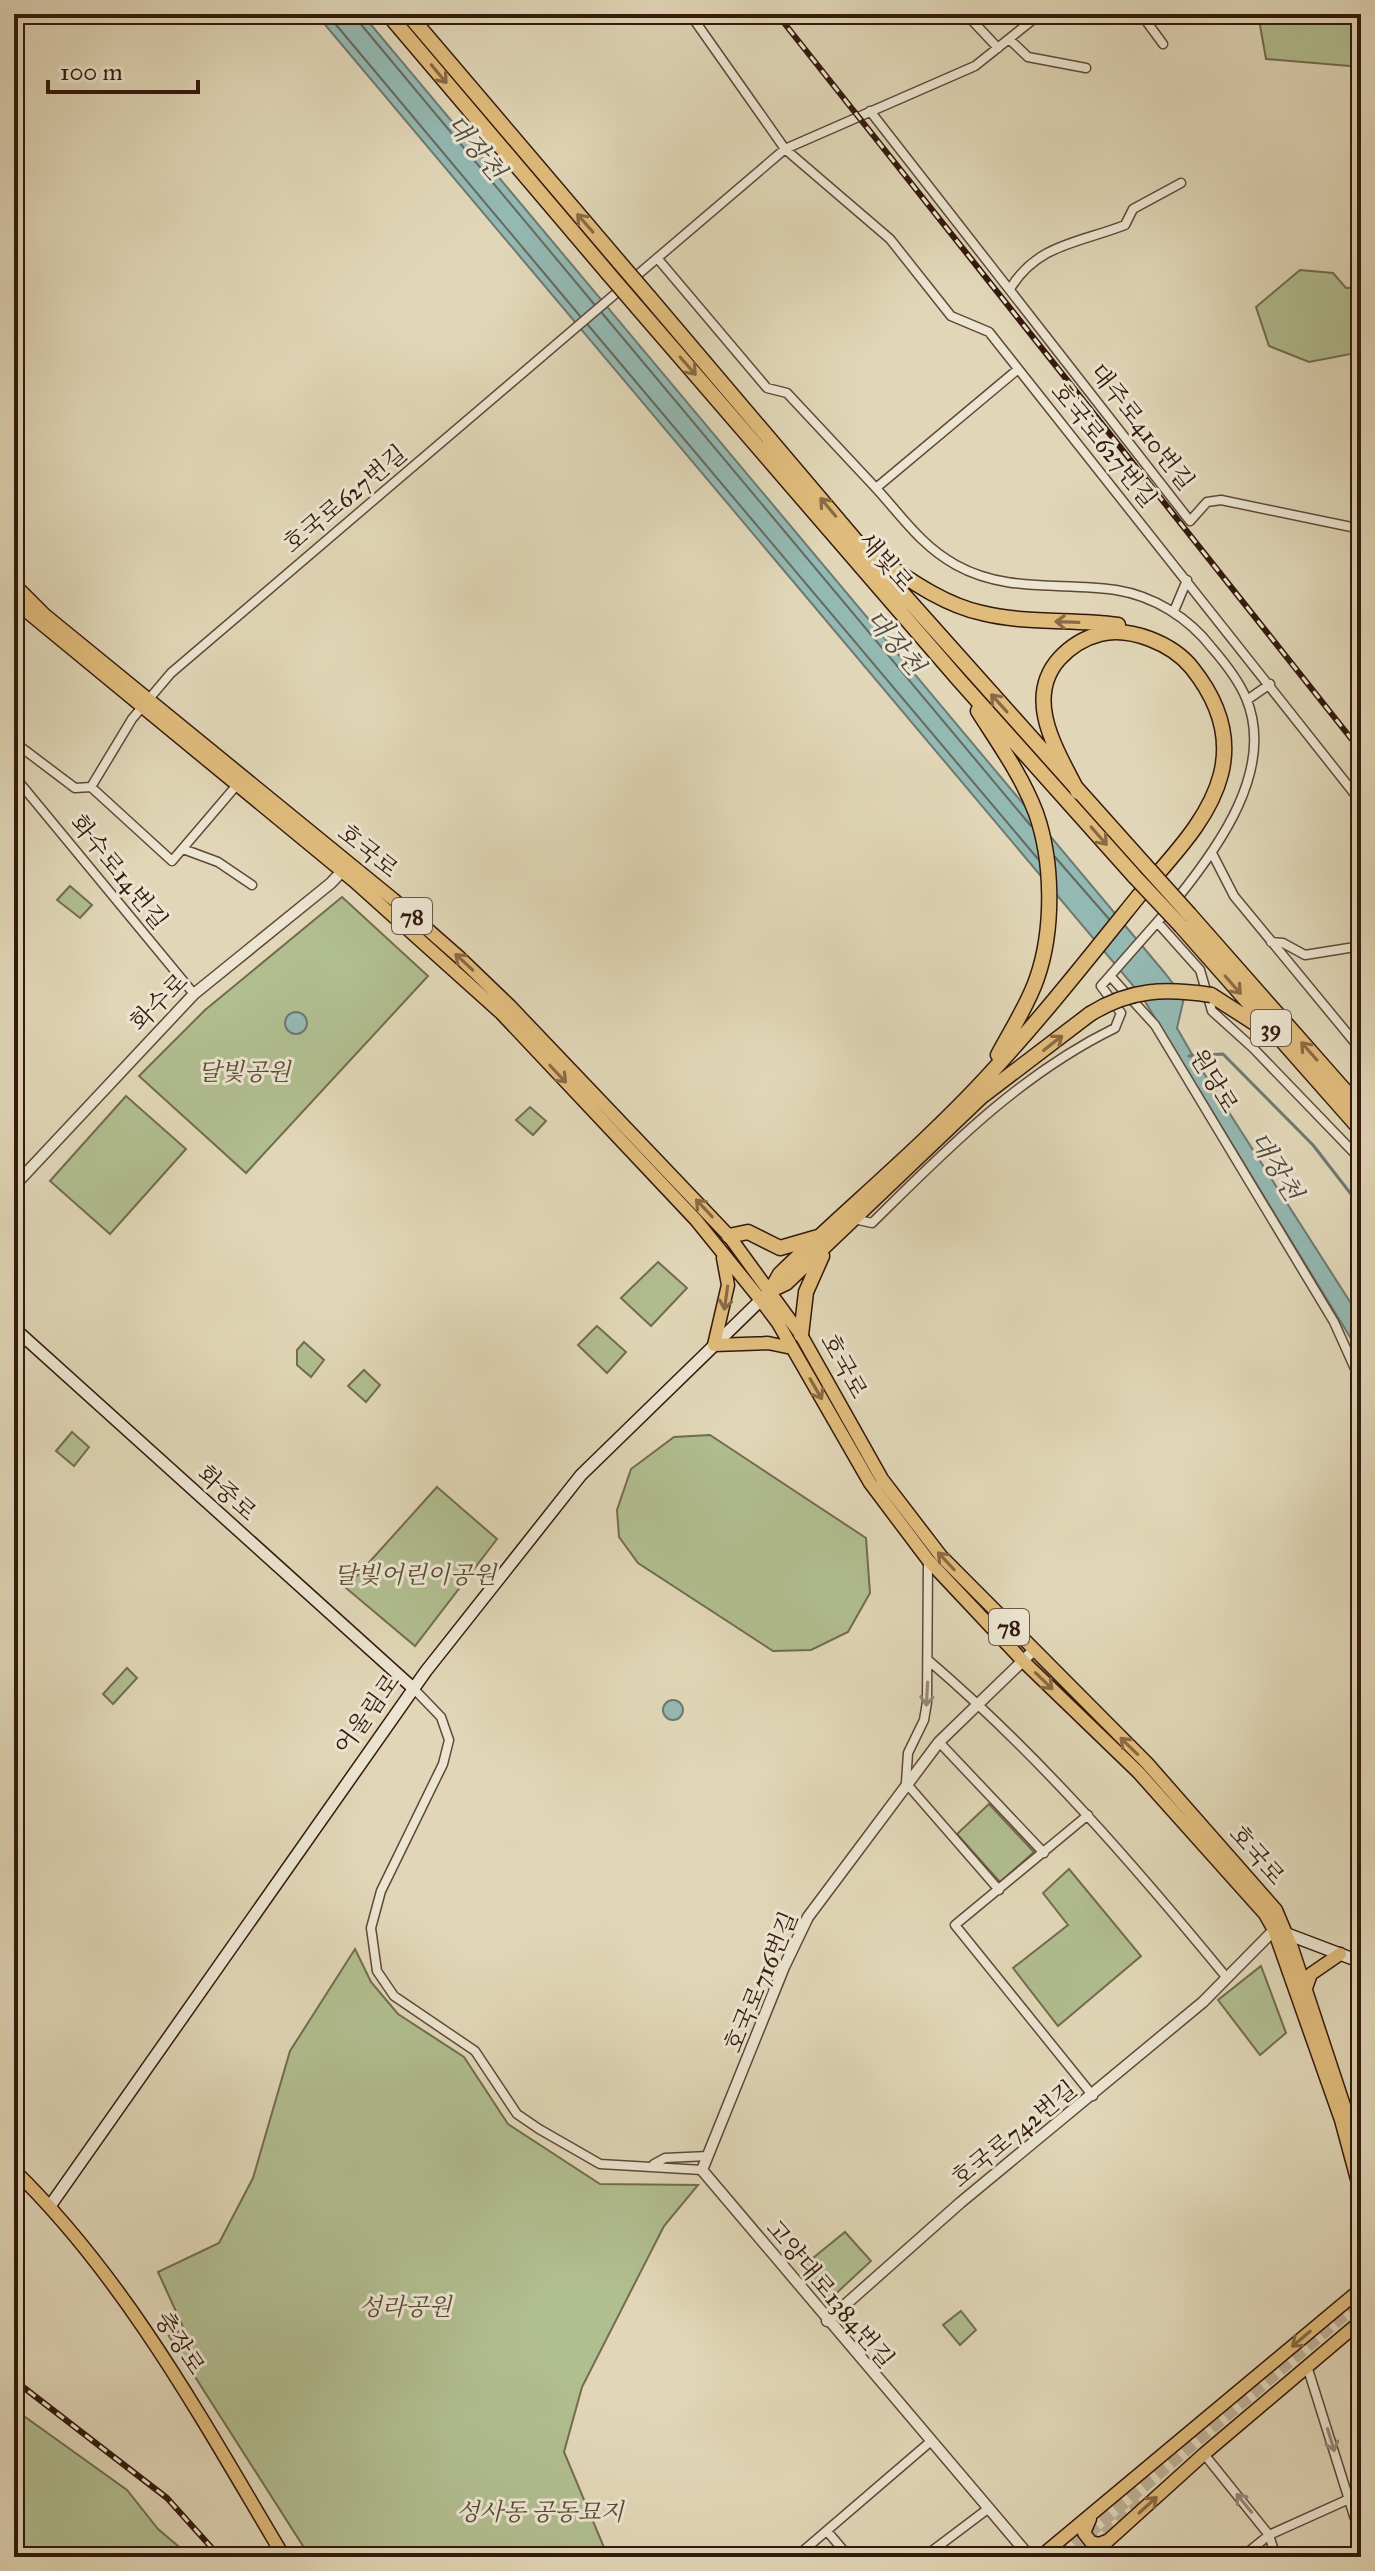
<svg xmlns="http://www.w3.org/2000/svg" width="1375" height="2571" font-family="'IM FELL Great Primer','Noto Serif KR',serif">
  <rect width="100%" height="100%" fill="#e1d7b8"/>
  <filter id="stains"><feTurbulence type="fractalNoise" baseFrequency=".0025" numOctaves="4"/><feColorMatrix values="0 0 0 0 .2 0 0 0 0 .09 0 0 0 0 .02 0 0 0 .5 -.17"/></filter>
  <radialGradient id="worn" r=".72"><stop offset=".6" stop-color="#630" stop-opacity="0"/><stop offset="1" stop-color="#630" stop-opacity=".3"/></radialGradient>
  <path fill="#b1be90" stroke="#726c4e" stroke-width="2" d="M 1258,14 L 1361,14 L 1361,67 L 1266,59 Z
    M 1300,270 L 1333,273 L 1346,288 L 1361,287 L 1361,352 L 1309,362 L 1269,346 L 1256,307 Z
    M 70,886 L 92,905 L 80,918 L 57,900 Z
    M 342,897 L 428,976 L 246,1173 L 139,1076 L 205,1010 Z
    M 126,1096 L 186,1149 L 110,1234 L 50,1181 Z
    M 530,1107 L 546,1121 L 533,1135 L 516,1120 Z
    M 658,1262 L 687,1288 L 651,1326 L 621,1298 Z
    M 597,1326 L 626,1352 L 607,1373 L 578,1345 Z
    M 304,1342 L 324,1360 L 311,1377 L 297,1365 L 297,1350 Z
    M 364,1370 L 380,1385 L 366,1402 L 348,1386 Z
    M 72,1432 L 89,1447 L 74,1466 L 56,1451 Z
    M 710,1435 L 866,1538 L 870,1593 L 848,1632 L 811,1650 L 773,1651 L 638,1563 L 619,1537 L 617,1510 L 631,1469 L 674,1437 Z
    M 437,1487 L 497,1539 L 415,1646 L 346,1588 Z
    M 127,1668 L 137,1678 L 113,1704 L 103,1694 Z
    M 989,1804 L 1034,1852 L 1000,1882 L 957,1834 Z
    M 1069,1869 L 1141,1956 L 1058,2026 L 1013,1968 L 1068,1925 L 1043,1893 Z
    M 355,1949 L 371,1982 L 398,2014 L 464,2057 L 508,2124 L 600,2184 L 698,2185 L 664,2226 L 582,2387 L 564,2452 L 608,2557 L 310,2557 L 169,2336 L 184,2329 L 158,2272 L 219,2243 L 253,2178 L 290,2051 Z
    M 1261,1966 L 1286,2033 L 1260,2055 L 1218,2000 Z
    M 845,2232 L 871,2261 L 829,2300 L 802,2267 Z
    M 961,2311 L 976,2330 L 960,2345 L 943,2325 Z
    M 14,2409 L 127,2490 L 158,2529 L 191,2557 L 14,2557 Z"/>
  <path fill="#94b9b3" stroke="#6e7971" stroke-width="2" d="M 316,14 L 362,14 L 1164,972 L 1184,998 L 1177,1028 L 1193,1056 L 1361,1319 L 1361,1355 L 1141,995 Z
    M285 1023a11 11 0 1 1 22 0a11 11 0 1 1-22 0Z
    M663 1710a10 10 0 1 1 20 0a10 10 0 1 1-20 0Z"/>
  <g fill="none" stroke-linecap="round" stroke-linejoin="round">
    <path stroke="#646960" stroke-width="2" d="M 327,14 L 580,316
      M 357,14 L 359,22 L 594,304
      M 602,313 L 1031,826
      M 588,325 L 1038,859
      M 1055,857 L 1109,919"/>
    <path stroke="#6e7971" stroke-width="3" d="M 1189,1056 L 1223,1054 L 1313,1145 L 1361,1207"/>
    <path stroke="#beb196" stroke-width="12" stroke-dasharray="12 6" stroke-linecap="butt" d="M 1061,2557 L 1361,2301
      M 1077,2557 L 1145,2500"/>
    <g stroke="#5f4838" stroke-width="11">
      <path id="minor" d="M 690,14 L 785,149 L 890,239 L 951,316 L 989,332 L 1361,802
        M 966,14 L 998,48
        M 1141,14 L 1163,44
        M 1009,39 L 1028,57 L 1086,68
        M 870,111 L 1190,521 L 1207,502 L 1221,500 L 1361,529
        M 658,259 L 767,388 L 787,393 C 816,424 845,455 874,486 C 901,515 920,545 956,565 C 1006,593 1061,582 1116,590 C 1154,596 1189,618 1212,648 C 1225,663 1238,679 1246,698 C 1276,769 1218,848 1176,900
        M 1010,289 C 1037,244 1079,243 1125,225 L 1133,209 L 1181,183
        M 876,488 L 1017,370
        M 1174,611 L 1187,580
        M 1247,700 L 1270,684
        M 14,742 L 75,788 L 91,787 L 132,719 L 171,673 L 785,149 L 975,66 L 1040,14
        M 14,776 L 194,994
        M 91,787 L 172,861 L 236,786
        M 183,849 L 218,862 L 252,885
        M 1213,855 L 1234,896 L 1361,1050
        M 1158,923 L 1200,970 L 1212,1011 L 1253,1048 L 1361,1160
        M 1271,942 L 1283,943 L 1305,955 L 1361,946
        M 1111,977 L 1155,1025 L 1334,1322 L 1361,1382
        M 854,1219 L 872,1223 C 947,1149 1019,1075 1115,1028 L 1121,1013 L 1101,986 L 1167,911
        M 928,1561 L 927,1702 L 924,1720 L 908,1753 L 906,1783 L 999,1890
        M 928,1660 C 1039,1755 1134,1865 1227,1978
        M 413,1688 L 441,1717 L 449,1740 L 443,1764 L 381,1891 L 371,1928 L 377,1971 L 394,1996 L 475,2051 L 517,2114 L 539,2129 L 600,2164 L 702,2170
        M 939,1742 L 1044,1853
        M 1088,1815 L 955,1925 L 1093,2096
        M 654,2164 L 665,2158 L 708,2156
        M 1307,2366 L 1361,2538
        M 1204,2454 L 1269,2535 L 1276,2557
        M 827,2531 L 849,2557
        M 796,2557 L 930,2442
        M 924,2557 L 989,2508
        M 1242,2557 L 1269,2535 L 1349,2499"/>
    </g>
    <g stroke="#5f4838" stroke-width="13">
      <path id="tertiary" d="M 14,1186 L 194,994 L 331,883 L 345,868
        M 827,2321 L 960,2203 L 1203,2002 L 1274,1930
        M 1030,2557 L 702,2170 L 784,1967 L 808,1917 L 939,1742 L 1033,1651"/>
    </g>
    <g stroke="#34190d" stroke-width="14">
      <path id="secondary" d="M 14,1328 L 413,1688
        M 1282,1932 L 1361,1962
        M 50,2206 L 426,1671 L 581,1475 L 767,1294"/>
    </g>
    <g stroke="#34190d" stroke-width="15">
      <path id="primary" d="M 14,584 L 45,615 L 393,899 L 459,957 L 509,1005 L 729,1236 L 801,1335 L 882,1479 L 941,1556 L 1147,1763 L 1276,1910 L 1292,1948 L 1361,2157
        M 14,601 L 354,881 L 501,1013 L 696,1220 L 760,1299 L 778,1323 L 870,1483 L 928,1560 L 1023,1661 L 1138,1772 L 1265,1914 L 1274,1930 L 1341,2120 L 1361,2194
        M 723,1258 L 728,1285 L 714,1345 L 768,1343 L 792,1348
        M 1306,1988 L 1311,1974 L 1340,1954
        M 14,2170 C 127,2280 204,2423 284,2557
        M 1090,2519 L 1084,2533 L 1091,2542 L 1099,2544 L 1109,2540
        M 1040,2557 L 1361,2289
        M 1090,2557 L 1204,2454 L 1361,2321"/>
    </g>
    <g stroke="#34190d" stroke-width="17">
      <path id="trunk" d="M 388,14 L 607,272
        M 408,14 L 619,262
        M 649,297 L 862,548 L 1145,865
        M 637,307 L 959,680 L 1135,877
        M 862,548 C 899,572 939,604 982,613 C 1027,624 1072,619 1118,625
        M 978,711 C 999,744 1022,776 1036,813 C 1053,861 1054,929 1037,978 C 1028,1005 1011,1030 998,1055
        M 1190,915 L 1361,1109
        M 1181,926 L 1361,1130
        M 1211,995 L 1264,1029
        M 949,1127 L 970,1104
        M 729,1236 L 748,1232 L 780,1248 L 818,1237
        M 771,1290 L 780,1274 C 848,1208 922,1147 986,1078 C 1039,1021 1088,959 1137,898 C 1167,861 1209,822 1221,774 C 1231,734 1216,698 1192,668 C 1173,644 1130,626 1100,634 C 1084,638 1070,647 1059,659 C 1023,700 1058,752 1078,792
        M 771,1290 L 786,1283 L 981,1097 L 1090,1014
        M 801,1335 L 806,1292 L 822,1256"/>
    </g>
    <use href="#minor" stroke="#ece5d1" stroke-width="8"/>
    <use href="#tertiary" stroke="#ece5d1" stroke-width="10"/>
    <use href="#secondary" stroke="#ece5d1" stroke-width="11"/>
    <use href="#primary" stroke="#e0bc7c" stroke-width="12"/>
    <use href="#trunk" stroke="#e0bc7c" stroke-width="14"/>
    <g stroke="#34190d" stroke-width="6">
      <path id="rail" d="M 777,14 L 1361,751
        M 14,2380 L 167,2498 L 220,2557"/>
    </g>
    <use href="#rail" stroke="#ece5d1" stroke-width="3" stroke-dasharray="9" stroke-linecap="butt"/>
    <g stroke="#34190d" stroke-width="17" stroke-linecap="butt">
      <path id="trunk-bridge" d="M 619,262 L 649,297
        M 607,272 L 637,307
        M 1145,865 L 1190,915
        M 1135,877 L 1181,926
        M 1090,1014 C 1130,989 1165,988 1211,995"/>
    </g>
    <use href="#trunk-bridge" stroke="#e0bc7c" stroke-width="14"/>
  </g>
  <defs><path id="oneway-shaft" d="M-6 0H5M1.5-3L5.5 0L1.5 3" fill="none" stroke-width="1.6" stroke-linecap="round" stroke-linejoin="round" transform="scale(2)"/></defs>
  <g stroke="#8a6a44">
    <use href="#oneway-shaft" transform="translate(439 74) rotate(50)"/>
    <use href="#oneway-shaft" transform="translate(585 223) rotate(-131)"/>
    <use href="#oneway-shaft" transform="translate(688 366) rotate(49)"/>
    <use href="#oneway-shaft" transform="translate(828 507) rotate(-130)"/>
    <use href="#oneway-shaft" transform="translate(1067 622) rotate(-178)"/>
    <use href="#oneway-shaft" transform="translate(999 703) rotate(-132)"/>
    <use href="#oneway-shaft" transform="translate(1099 836) rotate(49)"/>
    <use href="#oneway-shaft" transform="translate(464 962) rotate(-137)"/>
    <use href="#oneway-shaft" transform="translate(1233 985) rotate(49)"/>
    <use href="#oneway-shaft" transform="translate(1053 1043) rotate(-38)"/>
    <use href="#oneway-shaft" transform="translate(1309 1051) rotate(-131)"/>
    <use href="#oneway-shaft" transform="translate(558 1074) rotate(47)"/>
    <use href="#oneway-shaft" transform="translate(704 1208) rotate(-133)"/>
    <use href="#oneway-shaft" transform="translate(726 1298) rotate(98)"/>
    <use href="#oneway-shaft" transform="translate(816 1389) rotate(60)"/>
    <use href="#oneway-shaft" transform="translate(946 1561) rotate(-133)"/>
    <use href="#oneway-shaft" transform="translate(1044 1681) rotate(44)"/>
    <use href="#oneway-shaft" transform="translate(1129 1746) rotate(-136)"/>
    <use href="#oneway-shaft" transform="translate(1301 2339) rotate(140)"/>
    <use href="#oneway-shaft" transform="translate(1148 2505) rotate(-42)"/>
  </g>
  <g stroke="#998979">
    <use href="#oneway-shaft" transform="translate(927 1694) rotate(93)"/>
    <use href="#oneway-shaft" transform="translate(1331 2440) rotate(73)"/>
    <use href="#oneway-shaft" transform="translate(1244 2503) rotate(-129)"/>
  </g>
  <g text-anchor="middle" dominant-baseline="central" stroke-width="6" stroke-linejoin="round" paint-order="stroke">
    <g fill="#ece5d1" stroke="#6b5648" stroke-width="2">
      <rect x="392" y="898" width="40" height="36" rx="6"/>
      <rect x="1251" y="1010" width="40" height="36" rx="6"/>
      <rect x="989" y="1609" width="40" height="36" rx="6"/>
    </g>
    <g font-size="22" font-weight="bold" fill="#34190d">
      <text x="412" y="916">78</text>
      <text x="1271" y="1028">39</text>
      <text x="1009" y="1627">78</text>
    </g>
    <g font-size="24" fill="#34190d" stroke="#ece5d1">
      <text transform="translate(1142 427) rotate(52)">대주로410번길</text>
      <text transform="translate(1104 445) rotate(51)">호국로627번길</text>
      <text transform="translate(345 499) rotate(-40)">호국로627번길</text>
      <text transform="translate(886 562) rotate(49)">새빛로</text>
      <text transform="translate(368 851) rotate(39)">호국로</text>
      <text transform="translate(119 872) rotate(51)">화수로14번길</text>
      <text transform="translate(159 1002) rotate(-45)">화수로</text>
      <text transform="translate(1214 1081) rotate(59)">원당로</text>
      <text transform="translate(844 1366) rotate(61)">호국로</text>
      <text transform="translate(227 1493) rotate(42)">화중로</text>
      <text transform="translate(367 1714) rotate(-54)">어울림로</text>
      <text transform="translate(1257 1855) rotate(49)">호국로</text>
      <text transform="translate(761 1982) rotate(-67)">호국로716번길</text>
      <text transform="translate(1014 2134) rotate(-39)">호국로742번길</text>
      <text transform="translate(830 2294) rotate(50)">고양대로1384번길</text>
      <text transform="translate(180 2343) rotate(57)">충장로</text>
    </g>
    <g font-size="24" font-style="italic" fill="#5a4b34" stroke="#ece5d1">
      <text x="244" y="1072">달빛공원</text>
      <text x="415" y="1575">달빛어린이공원</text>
      <text x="405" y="2307">성라공원</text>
      <text x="540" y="2512">성사동 공동묘지</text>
    </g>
    <g font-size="26" font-style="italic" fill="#51493f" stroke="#ece5d1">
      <text transform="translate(476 147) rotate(50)">대장천</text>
      <text transform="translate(895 642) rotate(50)">대장천</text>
      <text transform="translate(1276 1166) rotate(58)">대장천</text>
    </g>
  </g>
  <rect width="1375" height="2571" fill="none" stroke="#e1d7b8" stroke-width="48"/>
  <rect x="16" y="16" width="1343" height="2539" fill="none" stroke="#34190d" stroke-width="4"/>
  <rect x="24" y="24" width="1327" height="2523" fill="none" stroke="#34190d" stroke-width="2"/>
  <path d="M48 80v12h150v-12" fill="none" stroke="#34190d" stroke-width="4"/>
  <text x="60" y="80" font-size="24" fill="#34190d" stroke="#ece5d1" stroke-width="6" paint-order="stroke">100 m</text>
  <rect width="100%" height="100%" filter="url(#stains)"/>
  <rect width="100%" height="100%" fill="url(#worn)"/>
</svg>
